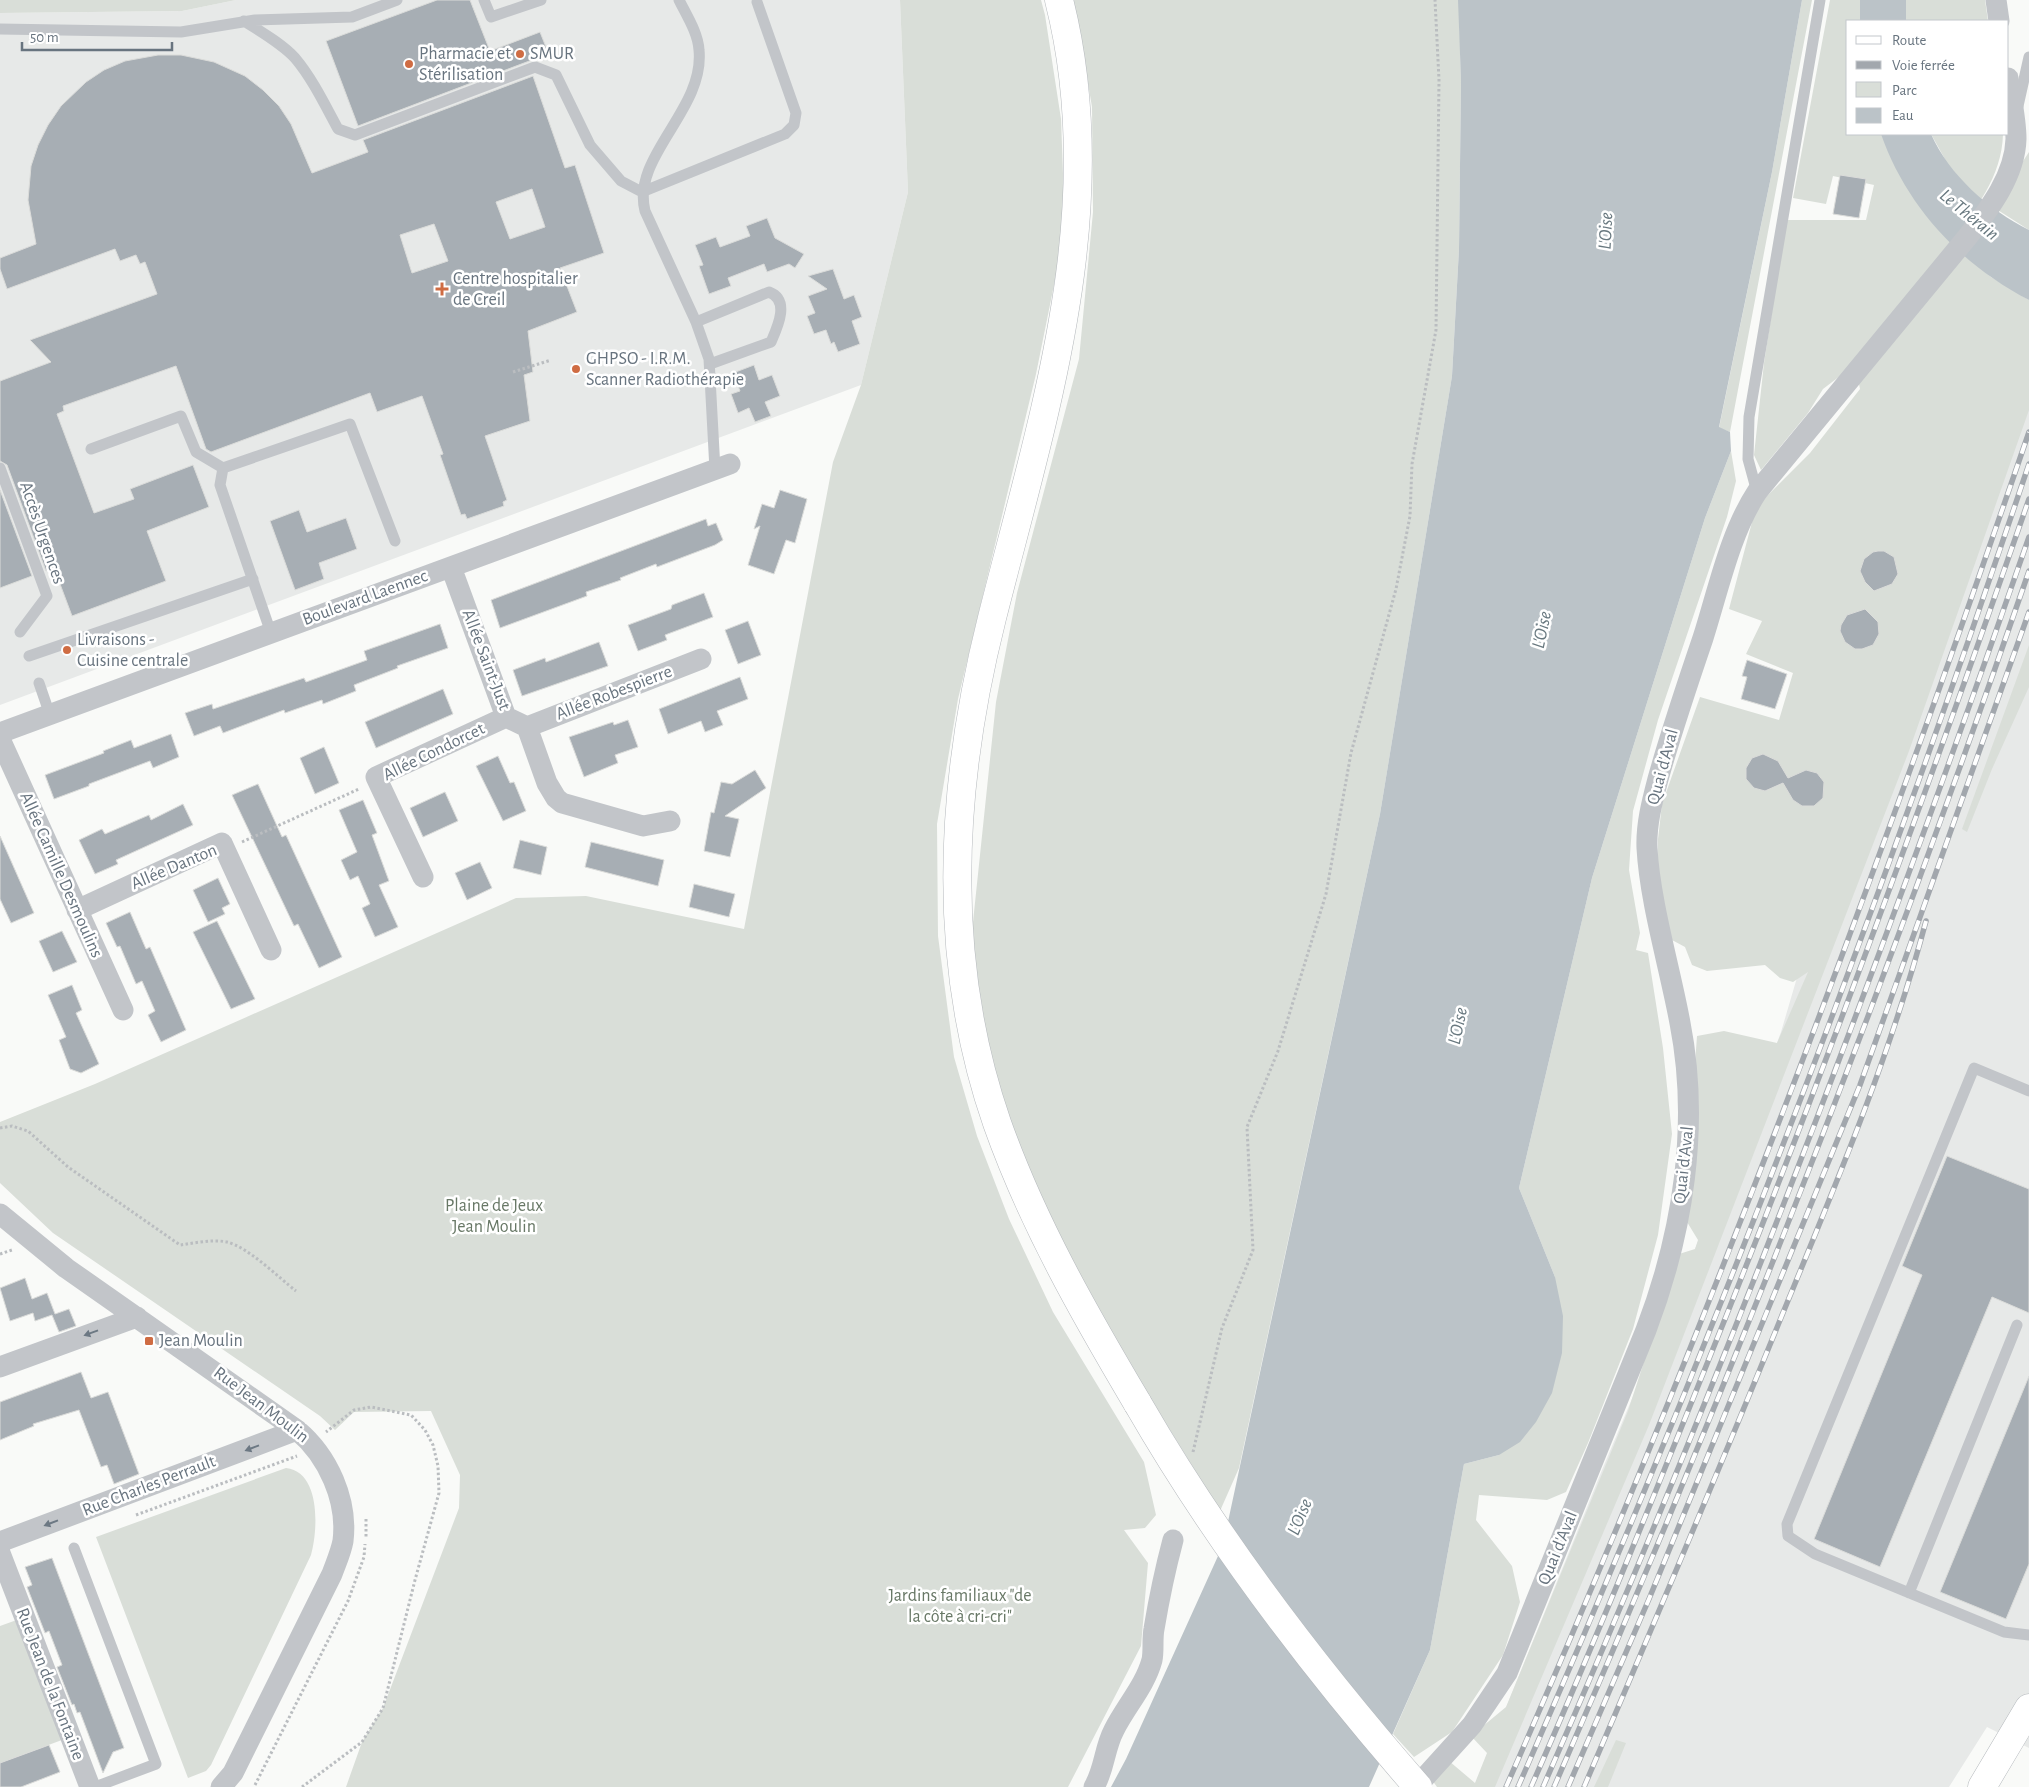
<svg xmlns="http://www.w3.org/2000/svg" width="2029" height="1787" font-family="'Alegreya Sans',sans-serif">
  <rect width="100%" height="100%" fill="#f9faf8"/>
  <path fill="#e7e9e8" d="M 236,0 L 900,0 L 908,192 L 861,385 L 0,705 L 0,13 L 182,11 Z
    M 2029,313 L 2029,1748 L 1987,1727 L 1949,1787 L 1474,1787 L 1602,1470 L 1742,1137 L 1781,1032 L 1801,964 Z"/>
  <path fill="#d9ded8" d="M 0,0 L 236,0 L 182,11 L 0,13 Z
    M 900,0 L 1041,0 L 1045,15 L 1061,119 L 1064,201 L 1058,265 L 1036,374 L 958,699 L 937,824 L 938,936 L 954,1057 L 977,1136 L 1009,1219 L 1053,1312 L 1144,1462 L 1156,1515 L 1145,1528 L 1124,1530 L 1148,1563 L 1141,1646 L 1068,1787 L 346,1787 L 362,1742 L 383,1708 L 459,1508 L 460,1475 L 431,1411 L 354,1412 L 335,1430 L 320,1416 L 53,1233 L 0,1183 L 0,1122 L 95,1084 L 516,898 L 586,896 L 744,929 L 833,462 L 861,385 L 908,192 Z
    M 1070,0 L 1459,0 L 1461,81 L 1459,249 L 1452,376 L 1380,814 L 1239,1468 L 1220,1511 L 1089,1299 L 1040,1204 L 1001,1096 L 988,1043 L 971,941 L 996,702 L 1017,593 L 1079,359 L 1093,212 L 1092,107 L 1081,42 Z
    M 1802,0 L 1812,0 L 1730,432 L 1719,428 L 1772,172 Z
    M 1830,0 L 1861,0 L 1861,21 L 1848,21 L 1848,134 L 1882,134 L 1946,161 L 1931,134 L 2003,134 C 2002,177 1975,210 1950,243 L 1991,277 L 2029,300 L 2029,410 L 1909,751 L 1649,1425 L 1495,1787 L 1437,1787 L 1432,1780 L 1449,1761 L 1475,1783 L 1487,1753 L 1471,1736 L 1506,1707 L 1628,1411 L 1679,1254 L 1695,1249 L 1698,1240 L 1684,1217 L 1697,1036 L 1724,1031 L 1777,1043 L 1808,972 L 1793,982 L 1780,978 L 1765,965 L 1707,971 L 1692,965 L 1685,947 L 1672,940 L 1657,889 L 1658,839 L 1662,804 L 1700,697 L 1779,720 L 1793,673 L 1746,654 L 1762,621 L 1729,609 L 1756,507 L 1810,453 L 1860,389 L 1858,379 L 1844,373 L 1823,389 L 1808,413 L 1761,470 L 1754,455 L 1764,363 L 1786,220 L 1866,220 L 1874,185 L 1833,176 L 1826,204 L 1793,198 Z
    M 1906,0 L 1985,0 L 1988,21 L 1906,21 Z
    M 2029,152 L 2029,230 L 1993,207 Z
    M 1731,451 L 1736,481 L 1727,517 L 1658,720 L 1633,811 L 1629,870 L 1640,933 L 1636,950 L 1648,953 L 1663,1048 L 1672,1134 L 1658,1235 L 1633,1329 L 1588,1443 L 1566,1492 L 1547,1500 L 1479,1495 L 1476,1520 L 1512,1566 L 1520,1602 L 1503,1655 L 1452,1732 L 1414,1757 L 1393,1734 L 1430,1650 L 1464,1464 L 1499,1455 L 1555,1277 L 1519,1188 L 1592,878 L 1705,518 Z
    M 2029,645 L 2029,687 L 1992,769 L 1967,832 L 1962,829 Z
    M 286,1468 C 321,1472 318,1530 311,1555 L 211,1765 L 206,1771 L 188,1778 L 96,1537 Z
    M 25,1617 L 70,1737 L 0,1763 L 0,1626 Z
    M 1616,1740 L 1626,1743 L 1608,1787 L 1594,1787 Z"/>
  <path fill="#bbc3c8" d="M 1458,0 L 1802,0 L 1772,172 L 1719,427 L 1730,432 L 1731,451 L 1705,518 L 1592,878 L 1519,1188 L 1555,1277 L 1563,1316 L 1562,1353 L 1552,1393 L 1536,1422 L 1520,1442 L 1499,1455 L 1464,1464 L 1430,1650 L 1369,1787 L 1111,1787 L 1126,1759 L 1223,1545 L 1380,814 L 1452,376 L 1459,249 L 1461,81 Z
    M 1860,0 L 1906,0 L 1906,21 L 1860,21 Z
    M 1881,134 L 1931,134 C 1949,175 1989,210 2029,230 L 2029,300 C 1961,265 1906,206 1881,134 Z"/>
  <path fill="#a7aeb4" stroke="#dbdcda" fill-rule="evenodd" d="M 437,0 L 470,0 L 490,51 L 540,32 L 550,57 L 540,61 L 532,60 L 358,126 L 326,41 Z
    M 158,55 L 181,55 L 214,62 L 245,76 L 263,90 L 279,106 L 291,124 L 312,173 L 368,152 L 363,140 L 533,76 L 565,168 L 575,165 L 604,253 L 560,268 L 577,312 L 528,331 L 533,372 L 524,375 L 530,421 L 485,436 L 507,500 L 503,502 L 504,506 L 467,519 L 465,514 L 461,515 L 440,455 L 443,454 L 422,396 L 377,412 L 370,393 L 211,452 L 206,449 L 176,366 L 63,406 L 64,411 L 57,414 L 94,513 L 134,499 L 130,489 L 193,465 L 209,507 L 147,531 L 166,581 L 72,616 L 54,568 L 46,571 L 7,465 L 0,461 L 0,381 L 51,362 L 30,340 L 157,294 L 145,262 L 140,264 L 136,255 L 120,261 L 115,249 L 7,289 L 0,269 L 0,258 L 36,244 L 28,200 L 31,166 L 38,145 L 48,125 L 61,106 L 86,82 L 104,70 L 125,61 ZM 532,189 L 545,227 L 510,239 L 496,202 ZM 434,224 L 448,261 L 412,273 L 400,235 Z
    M 1840,175 L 1866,179 L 1859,218 L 1833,214 Z
    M 767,218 L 775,238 L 804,254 L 795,268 L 789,264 L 767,272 L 764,264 L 728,278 L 731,286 L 709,294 L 699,266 L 703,265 L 695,245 L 716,237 L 720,247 L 750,236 L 746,226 Z
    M 833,269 L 844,299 L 854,295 L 862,317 L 852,321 L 860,344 L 838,352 L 834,342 L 831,344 L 826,330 L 814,334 L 807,316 L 815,313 L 808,296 L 827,289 L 808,276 Z
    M 754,365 L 759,380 L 772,375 L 780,396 L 765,402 L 771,416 L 755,422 L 749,408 L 738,413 L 731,394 L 740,391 L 733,373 Z
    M 0,490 L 32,576 L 0,588 Z
    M 780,490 L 807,499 L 795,543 L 786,540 L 774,574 L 748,565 L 760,526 L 754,529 L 762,504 L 774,508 Z
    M 299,510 L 307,532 L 346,518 L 357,549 L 319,563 L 324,579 L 295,590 L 270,521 Z
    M 706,519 L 708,526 L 716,523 L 723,540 L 715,545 L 657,567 L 656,564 L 620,578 L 621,580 L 586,592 L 587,596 L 500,628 L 491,600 Z
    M 1878,551 L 1884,551 L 1894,557 L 1898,574 L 1892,584 L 1874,591 L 1865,582 L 1860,571 L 1864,559 L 1873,552 Z
    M 704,593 L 713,617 L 665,635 L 667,640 L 638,651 L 628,625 L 671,609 L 672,605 Z
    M 1865,609 L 1878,622 L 1879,634 L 1873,645 L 1862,649 L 1855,649 L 1845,642 L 1840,631 L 1841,625 L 1847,615 Z
    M 748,621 L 761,655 L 738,664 L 725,630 Z
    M 440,624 L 448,648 L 397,666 L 398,668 L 354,685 L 356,691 L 323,704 L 322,700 L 285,713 L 284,710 L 223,733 L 220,726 L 194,736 L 185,713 L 212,704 L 213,709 L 304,678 L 306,682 L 367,660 L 364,651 Z
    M 599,642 L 608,666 L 522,696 L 513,670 L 545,658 L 546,662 Z
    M 1747,660 L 1787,674 L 1775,709 L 1741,699 L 1747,677 L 1742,676 Z
    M 740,677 L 748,699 L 717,711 L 723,725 L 705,732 L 701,721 L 668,734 L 659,709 Z
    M 443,689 L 453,714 L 376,748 L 365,722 Z
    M 628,720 L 638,747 L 615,755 L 618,763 L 584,777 L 569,737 L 613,722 L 614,725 Z
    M 171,734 L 179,757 L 153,768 L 150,761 L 89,784 L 89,786 L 54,799 L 45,775 L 104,753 L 103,751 L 131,740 L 134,748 Z
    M 324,747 L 339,783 L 315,794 L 300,758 Z
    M 1763,754 L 1778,761 L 1788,778 L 1806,770 L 1817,773 L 1824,782 L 1823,798 L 1814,806 L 1802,806 L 1793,800 L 1783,783 L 1765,791 L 1754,788 L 1746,779 L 1746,768 L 1752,758 Z
    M 498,756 L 510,783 L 514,782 L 526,811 L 503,821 L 476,766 Z
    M 755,770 L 766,788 L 725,816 L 739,819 L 730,857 L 704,851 L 711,812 L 714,813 L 721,782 L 732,784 Z
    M 258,784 L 282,837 L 286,835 L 342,957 L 319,968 L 298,924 L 294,926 L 232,795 Z
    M 445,792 L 458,821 L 423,837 L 410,808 Z
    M 363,800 L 377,833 L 372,835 L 389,881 L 379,885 L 398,927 L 375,937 L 362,908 L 370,904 L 358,876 L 350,880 L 341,860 L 357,852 L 339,810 Z
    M 183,804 L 193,825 L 116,860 L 118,864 L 95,874 L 79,840 L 102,829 L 105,834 L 149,815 L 151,820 Z
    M 0,836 L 34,913 L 11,923 L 0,899 Z
    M 520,840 L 547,847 L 541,875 L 513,868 Z
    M 591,842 L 664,860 L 658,886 L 585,867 Z
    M 480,862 L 492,888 L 467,900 L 455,873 Z
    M 218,878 L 230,904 L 222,908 L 225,914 L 208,922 L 193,890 Z
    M 694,884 L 735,894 L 729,917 L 689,907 Z
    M 130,912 L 146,949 L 150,947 L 186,1030 L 161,1042 L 148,1015 L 155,1011 L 142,981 L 136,984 L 120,946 L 117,947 L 106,923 Z
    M 217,921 L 255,999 L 231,1009 L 193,932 Z
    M 62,931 L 77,962 L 53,972 L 39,941 Z
    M 72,985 L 82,1010 L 76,1013 L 99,1064 L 81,1073 L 70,1069 L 59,1040 L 66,1037 L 48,995 Z
    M 1947,1156 L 2029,1189 L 2029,1313 L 1992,1297 L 1880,1567 L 1814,1539 L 1922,1275 L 1902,1266 Z
    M 25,1278 L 32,1299 L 47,1293 L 55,1314 L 69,1309 L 76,1326 L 59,1332 L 52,1315 L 35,1321 L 33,1313 L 10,1321 L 0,1288 Z
    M 81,1372 L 91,1398 L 108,1392 L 139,1474 L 114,1484 L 107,1465 L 101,1467 L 79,1410 L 33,1424 L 34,1426 L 0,1440 L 0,1402 Z
    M 2029,1376 L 2029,1564 L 2006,1619 L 1940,1592 Z
    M 52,1558 L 124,1748 L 113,1752 L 103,1773 L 80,1712 L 77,1713 L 74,1704 L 72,1705 L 57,1667 L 62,1665 L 49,1631 L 45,1633 L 27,1587 L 32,1585 L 25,1567 Z
    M 49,1745 L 60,1772 L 21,1787 L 0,1787 L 0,1763 Z"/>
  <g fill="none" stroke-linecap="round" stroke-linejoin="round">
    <g stroke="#b5b9bd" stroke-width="29">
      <path id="secondary" d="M 1059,0 C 1112,209 1043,416 992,618 C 950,784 940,959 997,1123 C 1032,1222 1084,1313 1138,1404
        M 1982,1787 L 2029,1708"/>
    </g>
    <path stroke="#babdc0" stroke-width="3" stroke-dasharray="2.5 2.5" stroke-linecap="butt" d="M 513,372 L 551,360
      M 242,842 L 359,789
      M 0,1128 L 12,1126 L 28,1131 L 68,1167 L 180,1245 C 195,1243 212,1239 227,1242 C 248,1247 278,1277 296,1291
      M 0,1254 L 12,1250
      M 1193,1452 L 1222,1328 L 1253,1250 L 1247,1127 L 1278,1051 L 1326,894 L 1351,753 L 1396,589 L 1410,516 L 1412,464 L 1436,330 L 1439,80 L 1435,0
      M 136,1515 L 297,1456
      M 366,1519 L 366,1537
      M 255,1785 L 348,1601 L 364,1557 L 365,1544
      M 302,1787 L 362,1742 L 383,1708 L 415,1580 L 439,1493 L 438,1466 L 433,1445 L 425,1430 L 411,1415 L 371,1407 L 354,1410 L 326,1432"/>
    <path stroke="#c2c5c9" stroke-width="11" d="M 484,0 L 491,17 L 541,0
      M 679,0 C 687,16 698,33 699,50 C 705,110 631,156 645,211 L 696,322 L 709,359 L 715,470
      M 244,21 C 261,32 281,43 295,58 C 312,78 325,105 338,129 L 355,135 L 535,67 L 556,75 L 590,145 L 621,181 L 642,192 L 785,134 L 794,125 L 796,113 L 757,2
      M 0,29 L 181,32 L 255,20 L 352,17 L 397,0
      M 2018,106 L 2029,57
      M 696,322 L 769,292 C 790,300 778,326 771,342 L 710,364
      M 91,449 L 181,416 L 196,452 L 223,468
      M 0,468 L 47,596 L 20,632
      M 1757,492 L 1748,459 L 1749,417 L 1820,0
      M 271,633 L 220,485 L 223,468 L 350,424 L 395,541
      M 29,656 L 253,579
      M 39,683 L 50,715
      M 2029,1091 L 1974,1068 L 1787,1524 L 1788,1536 L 1815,1554 L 2004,1632 L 2029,1635
      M 74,1548 L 156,1764 L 95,1787
      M 1909,1593 L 2017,1325"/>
    <path stroke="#c2c5c9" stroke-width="21" d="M 1996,0 L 1999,21
      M 451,567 L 506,717 L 527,727 L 547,783 L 556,798 L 562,803 L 643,826 L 670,821
      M 527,727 L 701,659
      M 0,733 L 730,464
      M 0,739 L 123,1010
      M 423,877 L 376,777 L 506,717
      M 77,910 L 222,843 L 271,950
      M 0,1214 L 66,1268 L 297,1430 C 328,1456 348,1500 343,1541 C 341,1552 336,1563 332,1574 L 233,1773 L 221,1787
      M 0,1367 L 137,1317
      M 0,1542 L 297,1430
      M 0,1553 L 90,1787
      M 1094,1787 C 1105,1768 1104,1749 1114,1730 C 1126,1706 1145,1686 1152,1660 C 1154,1650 1152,1639 1154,1629 C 1159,1599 1165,1570 1173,1540
      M 1416,1787 L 1472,1725 L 1507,1673 L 1646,1330 C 1683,1233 1700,1125 1680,1023 C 1670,968 1650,903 1647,848 C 1646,825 1652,802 1658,779 C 1671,732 1687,685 1703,638 C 1718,591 1730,533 1757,492 L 1969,235 C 1990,208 2015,175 2016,139 C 2016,119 2011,98 2008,78"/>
    <use href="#secondary" stroke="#fff" stroke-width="28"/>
    <g stroke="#a2a7ad" stroke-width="5.5">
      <path id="rail" d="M 1506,1787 C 1701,1344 1872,890 2029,432
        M 1518,1787 C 1708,1355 1878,912 2029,464
        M 1531,1787 C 1599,1633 1662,1476 1725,1319 C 1833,1048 1933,775 2029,499
        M 1543,1787 C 1723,1377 1882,959 2029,537
        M 1554,1787 C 1728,1388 1887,983 2029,571
        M 1568,1787 L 1649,1599 L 1860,1085 L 2029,612
        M 1584,1787 C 1653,1626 1721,1465 1787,1303 C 1839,1177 1891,1053 1926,921"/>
    </g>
    <use href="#rail" stroke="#fff" stroke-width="4" stroke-dasharray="11" stroke-linecap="butt"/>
    <g stroke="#b5b9bd" stroke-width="29" stroke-linecap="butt">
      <path id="secondary-bridge" d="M 1138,1404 C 1217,1541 1314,1668 1418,1787"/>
    </g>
    <use href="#secondary-bridge" stroke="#fff" stroke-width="28"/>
  </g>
  <defs><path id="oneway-solid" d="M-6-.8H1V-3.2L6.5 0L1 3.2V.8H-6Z" transform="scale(1.25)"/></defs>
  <g fill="#6c7883">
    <use href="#oneway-solid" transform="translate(91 1333) rotate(160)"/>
    <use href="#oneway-solid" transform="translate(252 1448) rotate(159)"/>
    <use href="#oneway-solid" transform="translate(51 1523) rotate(159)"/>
  </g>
  <g fill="#cf6c43" stroke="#fff" stroke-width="2">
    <circle cx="520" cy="54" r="5"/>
    <circle cx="409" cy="64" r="5"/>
    <path d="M439.5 281.5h5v5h5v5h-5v5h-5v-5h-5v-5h5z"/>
    <circle cx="576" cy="369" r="5"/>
    <circle cx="67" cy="650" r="5"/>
    <rect x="144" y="1336" width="10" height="10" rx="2.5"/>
  </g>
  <g text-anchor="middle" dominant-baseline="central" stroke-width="5" stroke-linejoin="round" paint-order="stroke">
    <g font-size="18" fill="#68747f" stroke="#fff" text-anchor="start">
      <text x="419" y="54">Pharmacie et<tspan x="419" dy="21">Stérilisation</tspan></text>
      <text x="530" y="54">SMUR</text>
      <text x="453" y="279">Centre hospitalier<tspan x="453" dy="21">de Creil</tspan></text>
      <text x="586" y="359">GHPSO - I.R.M.<tspan x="586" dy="21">Scanner Radiothérapie</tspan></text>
      <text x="77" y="640">Livraisons -<tspan x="77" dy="21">Cuisine centrale</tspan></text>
      <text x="159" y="1341">Jean Moulin</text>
    </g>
    <g font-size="18" fill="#68747f" stroke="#fff">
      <text transform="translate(42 533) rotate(71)">Accès Urgences</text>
      <text transform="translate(365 598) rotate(-20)">Boulevard Laennec</text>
      <text transform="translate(486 660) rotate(69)">Allée Saint-Just</text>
      <text transform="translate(614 693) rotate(-21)">Allée Robespierre</text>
      <text transform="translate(434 752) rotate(-26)">Allée Condorcet</text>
      <text transform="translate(1663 767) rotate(-75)">Quai d'Aval</text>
      <text transform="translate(174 867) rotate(-23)">Allée Danton</text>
      <text transform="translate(61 875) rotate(66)">Allée Camille Desmoulins</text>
      <text transform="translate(1684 1165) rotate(-84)">Quai d'Aval</text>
      <text transform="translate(261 1405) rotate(37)">Rue Jean Moulin</text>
      <text transform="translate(149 1486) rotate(-21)">Rue Charles Perrault</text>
      <text transform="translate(1558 1548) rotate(-68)">Quai d'Aval</text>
      <text transform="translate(50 1684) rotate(69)">Rue Jean de la Fontaine</text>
    </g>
    <g font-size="18" fill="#687866" stroke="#fff">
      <text x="494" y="1206">Plaine de Jeux<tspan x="494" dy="21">Jean Moulin</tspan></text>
      <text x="960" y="1596">Jardins familiaux "de<tspan x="960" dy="21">la côte à cri-cri"</tspan></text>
    </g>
    <g font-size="19" font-style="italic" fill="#68787f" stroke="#fff">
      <text transform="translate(1969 215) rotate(39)">Le Thérain</text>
      <text transform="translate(1606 231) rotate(-87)">L'Oise</text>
      <text transform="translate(1542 630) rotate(-78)">L'Oise</text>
      <text transform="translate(1458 1026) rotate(-78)">L'Oise</text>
      <text transform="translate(1300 1517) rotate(-67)">L'Oise</text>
    </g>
  </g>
  <rect x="1846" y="20" width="162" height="115" fill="#ffffff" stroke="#c3c7cc"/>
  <rect x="1856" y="36" width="25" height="8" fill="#ffffff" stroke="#c3c7cc"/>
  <text x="1892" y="45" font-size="15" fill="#68747f">Route</text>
  <rect x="1856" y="61" width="25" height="8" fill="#a2a7ad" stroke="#c3c7cc"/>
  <text x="1892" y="70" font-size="15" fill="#68747f">Voie ferrée</text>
  <rect x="1856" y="82" width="25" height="15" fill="#d9ded8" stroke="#c3c7cc"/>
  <text x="1892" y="95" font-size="15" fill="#68747f">Parc</text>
  <rect x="1856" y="108" width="25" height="15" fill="#bbc3c8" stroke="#c3c7cc"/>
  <text x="1892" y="120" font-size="15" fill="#68747f">Eau</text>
  <path d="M22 42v8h150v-8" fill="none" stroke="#68747f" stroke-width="2.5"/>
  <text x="30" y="42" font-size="15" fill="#68747f" stroke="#ffffff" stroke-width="4" paint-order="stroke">50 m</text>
</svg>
